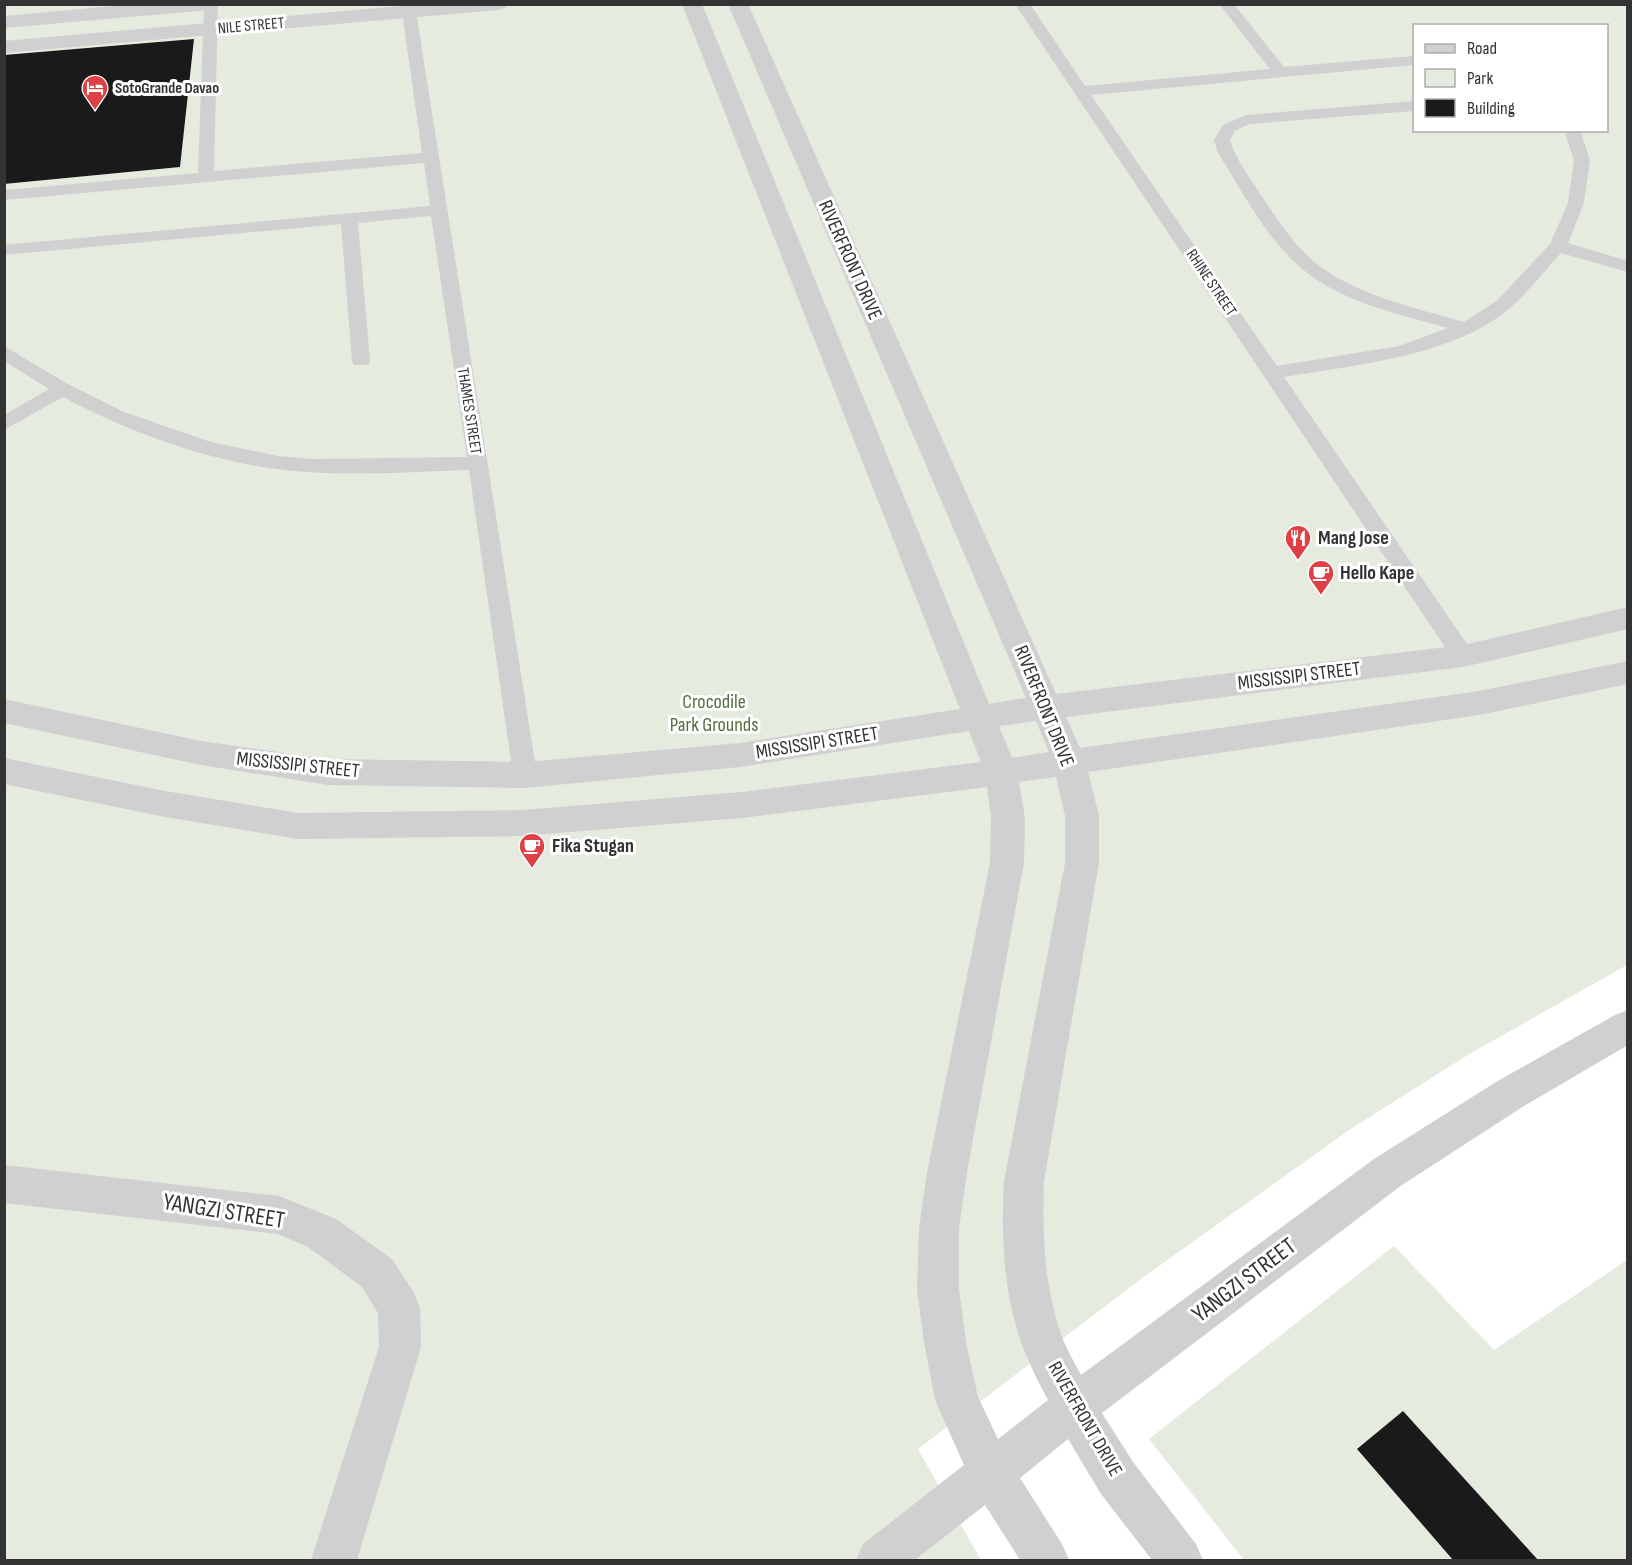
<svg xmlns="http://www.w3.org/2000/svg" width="1632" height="1565" font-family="'Sofia Sans Condensed',sans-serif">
  <rect width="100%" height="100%" fill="#fff"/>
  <path fill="#e5ebdf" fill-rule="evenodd" d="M 5,4 L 1627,5 L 1627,965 L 1471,1053 L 1349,1130 L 1141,1279 L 918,1449 L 981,1560 L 5,1560 L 5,184 L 180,167 L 194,39 L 5,55 ZM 1414,26 L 1606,26 L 1606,130 L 1414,130 Z
    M 1394,1246 L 1494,1350 L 1627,1260 L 1627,1560 L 1244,1560 L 1149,1439 Z"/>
  <path fill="#1a1a1a" d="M 194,39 L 180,167 L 4,184 L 4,55 Z
    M 1403,1411 L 1538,1560 L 1453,1560 L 1357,1449 Z"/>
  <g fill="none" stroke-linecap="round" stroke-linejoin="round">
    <path fill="#d0d0d0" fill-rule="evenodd" d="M 204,4 L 218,4 L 214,171 L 422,153 L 402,12 L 409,8 L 416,12 L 537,775 L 533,782 L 525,784 L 517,782 L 513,775 L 469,470 C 408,472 345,477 285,470 C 210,462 129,432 63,397 L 4,430 L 4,415 L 49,389 L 4,361 L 4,346 L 66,383 L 124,412 L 211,442 L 278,456 L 314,459 L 467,457 L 431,216 L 358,223 L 370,361 L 368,365 L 354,365 L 352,361 L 341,224 L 4,255 L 4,245 L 430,206 L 424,163 L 4,200 L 4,190 L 198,173 Z
      M 1015,4 L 1030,4 L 1085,86 L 1270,69 L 1219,4 L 1234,4 L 1284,67 L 1414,56 L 1414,65 L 1091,95 L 1277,366 L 1399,346 L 1448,328 C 1398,314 1341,302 1301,268 C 1265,237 1243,192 1218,153 L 1214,140 L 1223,125 L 1246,115 L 1414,101 L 1414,111 L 1249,124 L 1235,131 L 1230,140 C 1236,160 1250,178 1261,195 C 1276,218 1292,242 1312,260 C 1353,295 1413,307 1464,322 L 1498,300 L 1550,244 L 1568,203 L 1574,160 L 1564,130 L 1580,130 L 1590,160 L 1584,203 L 1568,243 L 1628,261 L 1628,272 L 1561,253 C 1545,270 1529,291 1511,307 C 1456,356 1354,365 1284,377 L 1471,650 L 1474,656 L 1471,662 L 1463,664 L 1455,662 Z"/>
    <path fill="#d0d0d0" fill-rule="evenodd" d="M 136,4 L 220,4 L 217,8 L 210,10 L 4,28 L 4,16 Z
      M 424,4 L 508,4 L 505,8 L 498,10 L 4,53 L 4,41 Z
      M 682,4 L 702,4 L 989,704 L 1026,698 L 728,4 L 748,4 L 1056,694 L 1463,645 L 1628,607 L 1628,629 L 1463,667 L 1066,717 L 1080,748 L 1479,691 L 1628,661 L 1628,684 L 1479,715 L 1088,772 L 1099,816 L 1099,863 L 1044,1181 C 1042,1234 1044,1291 1064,1342 C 1069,1353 1075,1364 1081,1375 L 1374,1159 L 1496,1082 L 1615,1015 L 1628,1010 L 1628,1045 L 1524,1106 L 1402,1185 L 1102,1413 L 1133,1462 L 1196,1544 L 1203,1560 L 1152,1560 L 1101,1494 L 1068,1439 L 1020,1478 L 1062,1544 L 1069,1560 L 1020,1560 L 985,1505 L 915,1560 L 856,1560 L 863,1544 L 964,1465 L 935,1400 L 924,1342 L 917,1289 L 919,1228 L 927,1172 L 990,863 L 991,818 L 987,787 L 742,818 L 522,836 L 298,839 L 165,817 L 4,784 L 4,758 L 165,791 L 298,813 L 522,810 L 742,792 L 981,762 L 969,731 L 740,767 L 525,788 L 328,785 L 201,765 L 4,723 L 4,699 L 201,741 L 328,759 L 525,762 L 740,743 L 960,709 ZM 1036,721 L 1049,752 L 1012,758 L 999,726 ZM 1056,777 L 1065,816 L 1065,863 L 1004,1181 C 1001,1237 1003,1296 1024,1350 C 1031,1367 1039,1384 1048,1400 L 998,1439 L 978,1397 L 966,1342 L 959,1289 L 959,1228 L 967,1172 L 1024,863 L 1025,818 L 1019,782 Z
      M 4,1165 L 279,1196 L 336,1219 L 392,1259 L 414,1293 L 420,1308 L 421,1347 L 357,1560 L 311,1560 L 379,1347 L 378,1313 L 362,1287 L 308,1247 L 278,1234 L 4,1203 Z"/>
  </g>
  <defs>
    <g id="hotel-pin" transform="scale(1.35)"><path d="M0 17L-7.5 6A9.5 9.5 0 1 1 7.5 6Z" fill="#df4046" stroke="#fff"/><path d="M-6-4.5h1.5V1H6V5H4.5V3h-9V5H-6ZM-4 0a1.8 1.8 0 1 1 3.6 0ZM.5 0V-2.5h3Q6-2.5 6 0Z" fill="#fff"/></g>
    <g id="restaurant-pin" transform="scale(1.35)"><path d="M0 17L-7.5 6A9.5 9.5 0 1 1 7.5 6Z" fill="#df4046" stroke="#fff"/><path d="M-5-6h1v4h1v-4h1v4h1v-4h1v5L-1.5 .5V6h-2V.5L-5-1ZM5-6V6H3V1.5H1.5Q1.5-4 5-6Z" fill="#fff"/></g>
    <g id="cafe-pin" transform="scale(1.35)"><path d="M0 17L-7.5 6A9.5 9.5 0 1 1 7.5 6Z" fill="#df4046" stroke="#fff"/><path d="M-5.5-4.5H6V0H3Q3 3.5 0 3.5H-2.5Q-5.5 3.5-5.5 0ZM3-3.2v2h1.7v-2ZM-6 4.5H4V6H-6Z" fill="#fff"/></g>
  </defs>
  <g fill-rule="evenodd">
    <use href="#hotel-pin" x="95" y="88"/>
    <use href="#restaurant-pin" x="1298" y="538"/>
    <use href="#cafe-pin" x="1321" y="573"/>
    <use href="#cafe-pin" x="532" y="846"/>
  </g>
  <g text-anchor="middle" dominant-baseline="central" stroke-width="6" stroke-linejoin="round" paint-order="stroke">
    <g font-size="16" fill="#333" stroke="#fff">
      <text transform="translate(251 26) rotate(-5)">NILE STREET</text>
      <text transform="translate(1211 283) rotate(56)">RHINE STREET</text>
      <text transform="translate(469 411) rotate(81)">THAMES STREET</text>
    </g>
    <g font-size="16" font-weight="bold" fill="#333" stroke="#fff" text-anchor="start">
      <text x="115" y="88">SotoGrande Davao</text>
    </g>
    <g font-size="20" fill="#333" stroke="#fff">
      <text transform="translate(850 260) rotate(66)">RIVERFRONT DRIVE</text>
      <text transform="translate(1299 676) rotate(-7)">MISSISSIPI STREET</text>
      <text transform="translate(1044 706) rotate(68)">RIVERFRONT DRIVE</text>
      <text transform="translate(817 743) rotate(-9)">MISSISSIPI STREET</text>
      <text transform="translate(298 765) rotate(6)">MISSISSIPI STREET</text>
      <text transform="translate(1085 1419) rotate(60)">RIVERFRONT DRIVE</text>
    </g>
    <g font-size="20" font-weight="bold" fill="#333" stroke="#fff" text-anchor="start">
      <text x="1318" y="538">Mang Jose</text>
      <text x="1340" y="573">Hello Kape</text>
      <text x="552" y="846">Fika Stugan</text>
    </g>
    <g font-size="20" fill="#546e41" stroke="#fff">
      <text x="714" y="702">Crocodile<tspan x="714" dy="23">Park Grounds</tspan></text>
    </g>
    <g font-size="24" fill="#333" stroke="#fff">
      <text transform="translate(224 1211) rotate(9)">YANGZI STREET</text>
      <text transform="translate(1244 1280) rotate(-37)">YANGZI STREET</text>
    </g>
  </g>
  <rect width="1632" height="1565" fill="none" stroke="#333333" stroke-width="12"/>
  <rect x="1413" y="24" width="195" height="108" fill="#ffffff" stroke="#adadad" stroke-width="1.5"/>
  <rect x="1425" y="44" width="30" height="9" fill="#d0d0d0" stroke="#adadad" stroke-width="1.5"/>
  <text x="1467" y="54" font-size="18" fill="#333333">Road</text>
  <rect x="1425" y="69" width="30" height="18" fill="#e5ebdf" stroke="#adadad" stroke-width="1.5"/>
  <text x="1467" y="84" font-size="18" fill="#333333">Park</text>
  <rect x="1425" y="99" width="30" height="18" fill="#1a1a1a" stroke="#adadad" stroke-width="1.5"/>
  <text x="1467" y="114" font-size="18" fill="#333333">Building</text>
</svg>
